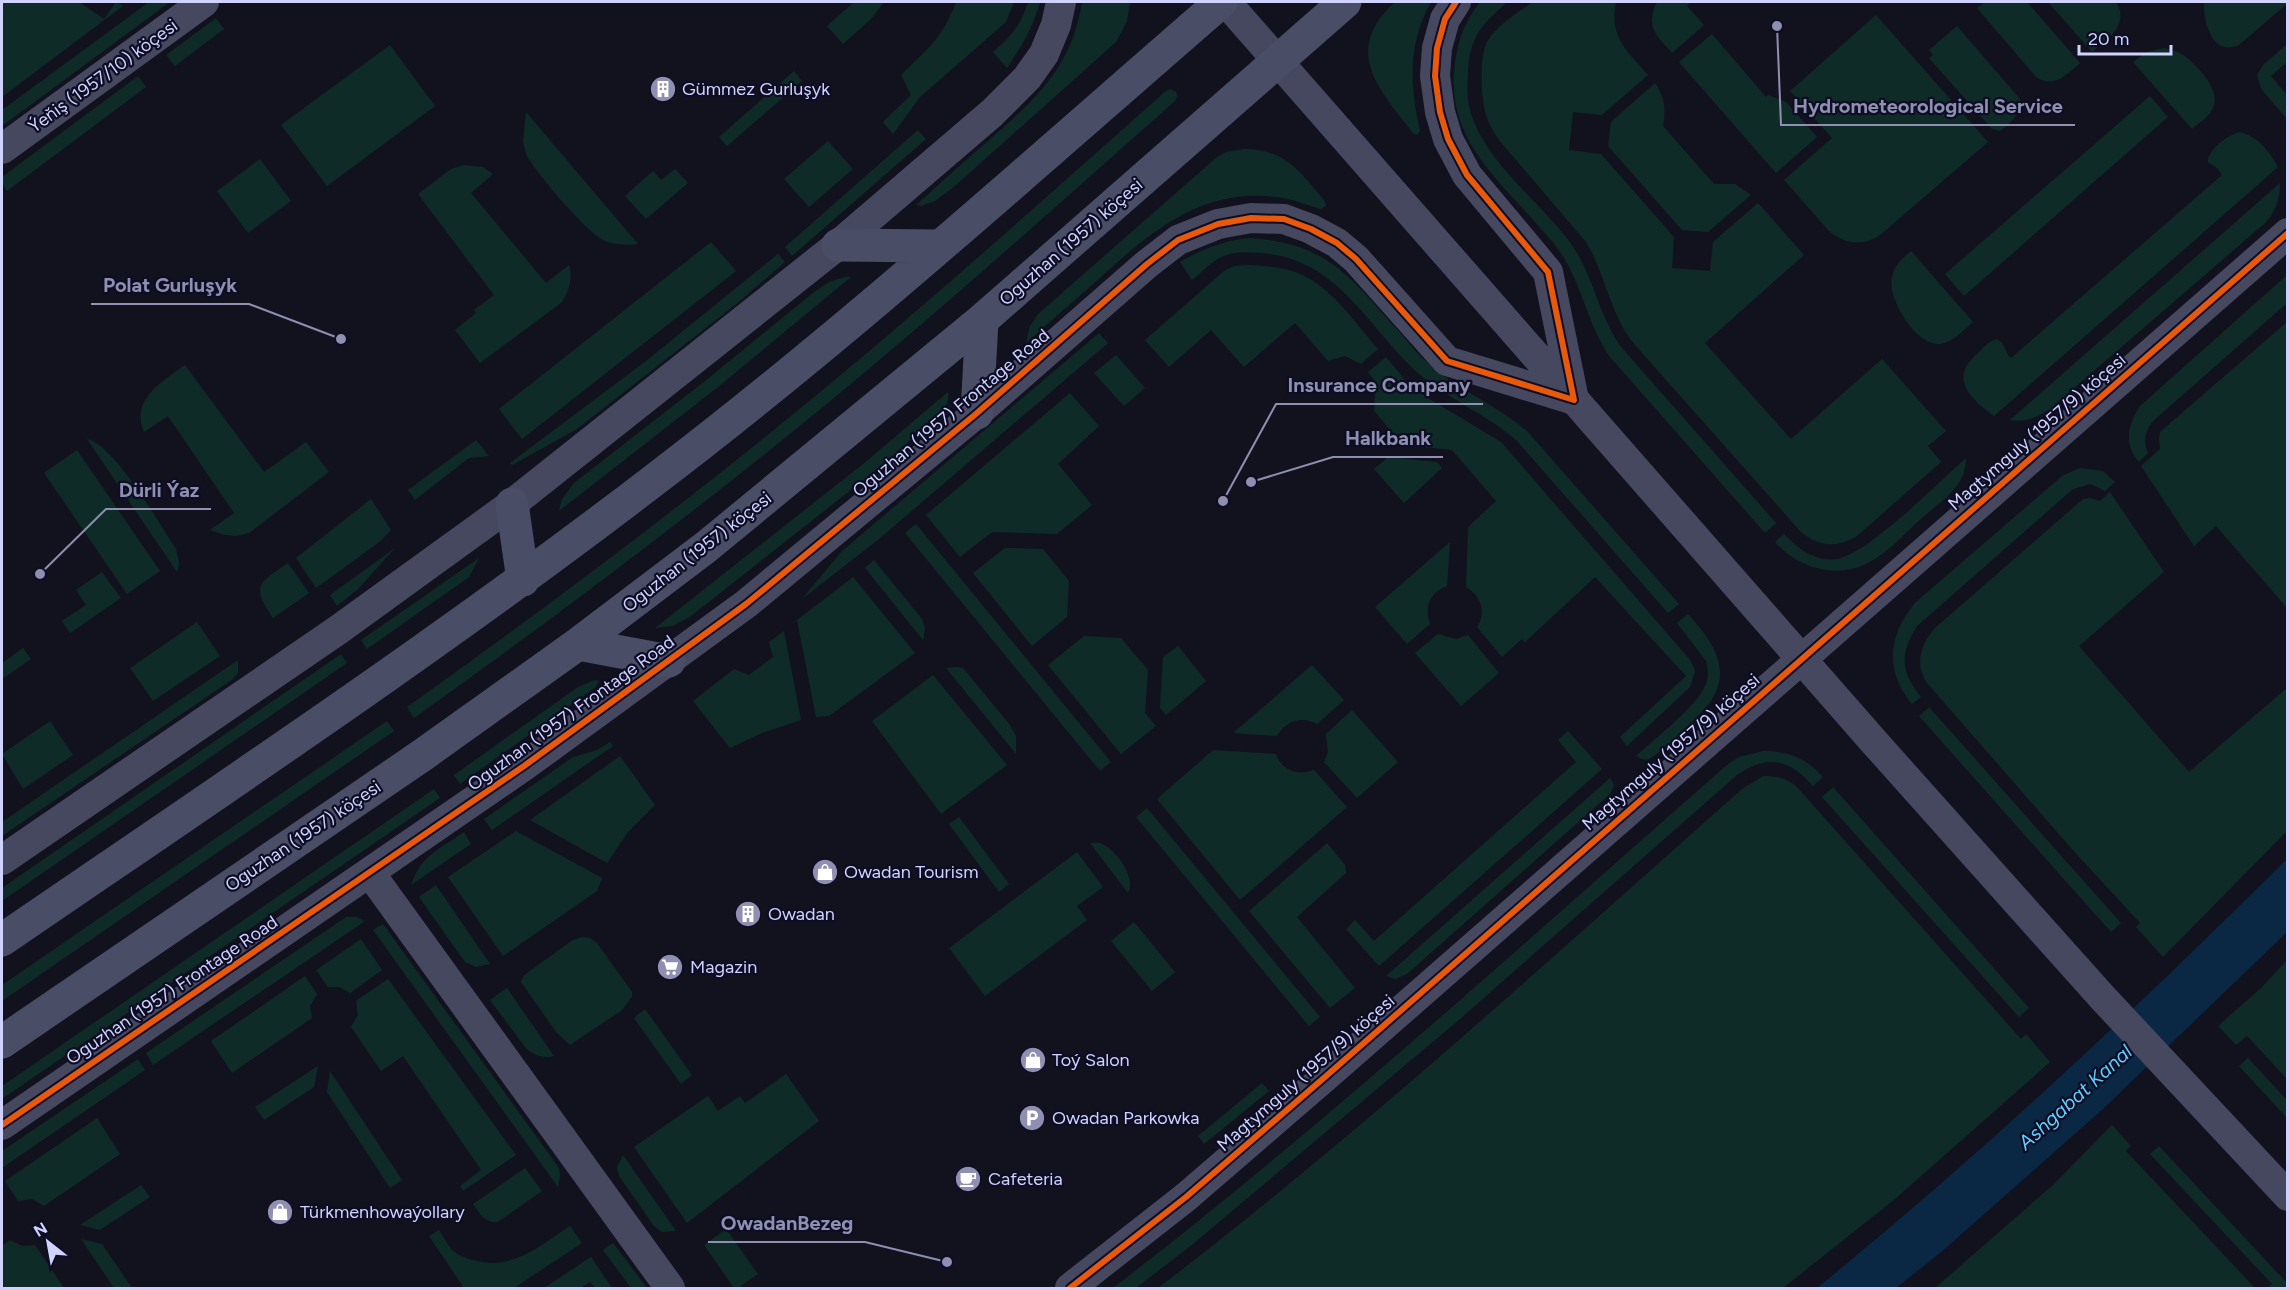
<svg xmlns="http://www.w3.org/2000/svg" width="2289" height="1290" font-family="Figtree,sans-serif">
  <rect width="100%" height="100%" fill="#12121f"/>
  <path fill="#0f2b28" d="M 2,2 L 79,2 L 104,19 L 116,2 L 123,6 L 2,97 Z
    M 149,2 L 170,2 L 2,126 L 2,110 Z
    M 854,2 L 884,2 L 871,19 L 843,44 L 827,26 Z
    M 956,2 L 1014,2 L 1006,22 L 920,97 L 893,134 L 883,122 L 911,95 L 901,75 C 928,49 943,37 956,2 Z
    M 1028,2 L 1040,2 C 1033,27 1022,46 1007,68 L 993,52 C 1012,35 1020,27 1028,2 Z
    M 1082,2 L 1130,2 L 1127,21 L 1116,42 L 956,185 L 935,201 L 922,206 L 916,205 C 940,183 964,162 989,140 C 1036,99 1072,67 1082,2 Z
    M 1395,2 L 1431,2 C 1407,45 1410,85 1420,131 L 1417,135 L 1413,133 C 1378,88 1342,51 1395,2 Z
    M 1480,2 L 1503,2 L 1505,4 C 1480,26 1469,39 1468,74 C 1467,85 1467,99 1470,110 C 1484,161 1538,200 1569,241 C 1593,272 1597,314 1622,348 L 1776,523 L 1765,533 L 1610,357 C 1588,326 1583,287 1562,255 C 1555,243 1545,234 1536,223 C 1496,178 1449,138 1454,73 C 1456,46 1463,23 1480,2 Z
    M 1532,2 L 1616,2 C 1609,37 1626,50 1648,75 L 1602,115 L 1573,112 L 1569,150 L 1601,154 L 1674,237 L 1672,268 L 1710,271 L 1713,242 L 1758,203 L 1804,255 L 1705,343 L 1791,439 L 1882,359 L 1946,431 L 1928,446 L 1941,462 L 1857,536 C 1837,548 1819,547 1801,532 L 1635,345 C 1610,315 1606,275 1586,242 L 1499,140 C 1494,132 1489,125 1486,115 C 1481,98 1479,58 1487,42 C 1496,25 1518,13 1532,2 Z
    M 1657,2 L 1691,2 L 1687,6 L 1704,25 L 1672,53 C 1656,35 1645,27 1657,2 Z
    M 1985,2 L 2027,2 L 2080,63 C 2067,74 2056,88 2037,78 L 1977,8 Z
    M 2048,2 L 2116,2 C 2130,25 2108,38 2092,52 Z
    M 2204,2 L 2287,2 L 2288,3 L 2239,45 C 2212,57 2203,21 2204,2 Z
    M 1876,15 L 1988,142 L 1879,236 C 1862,246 1844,244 1829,231 L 1784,180 L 1832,138 L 1790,91 Z
    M 216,18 L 224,29 L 175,66 L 166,55 Z
    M 1957,26 L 2020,99 C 2021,115 2011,122 2000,131 L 1992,129 L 1929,58 L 1933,55 L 1929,50 Z
    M 1712,34 L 1766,97 L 1768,95 L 1786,102 L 1817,137 L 1776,173 L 1679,62 Z
    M 2287,44 L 2287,62 L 2271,76 L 2287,95 L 2287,119 L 2261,89 L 2257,75 L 2263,65 Z
    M 390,45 L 435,106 L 327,186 L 281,125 Z
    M 2164,48 C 2172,50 2180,52 2186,57 C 2198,67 2219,88 2214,105 C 2211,116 2200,122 2192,129 L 2133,62 L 2147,52 Z
    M 794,71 L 802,81 L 727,146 L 719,137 Z
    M 138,76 L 146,87 L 7,191 L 2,183 L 2,177 Z
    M 1655,83 C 1665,98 1666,109 1663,126 L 1714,184 L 1735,184 L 1751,195 L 1708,232 L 1682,230 L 1608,146 L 1611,122 Z
    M 1171,89 L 1176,92 L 1177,96 L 1175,101 C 1062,201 950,302 834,398 C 698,510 557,616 414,718 L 407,707 C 550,605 690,500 825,388 C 941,292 1053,191 1166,91 Z
    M 2150,96 L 2168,117 L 1964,296 L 1945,274 Z
    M 526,112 L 638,244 C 627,245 616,245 605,241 C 588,234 537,174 527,156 L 523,142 Z
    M 918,130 L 926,139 L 792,256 L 785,247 Z
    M 2239,132 C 2258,136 2269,151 2278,167 L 1994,416 C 1970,398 1948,378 1978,353 C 1984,347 1989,341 1997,339 C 2006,344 2005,353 2011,358 L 2222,175 L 2217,168 L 2208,162 L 2208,158 C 2214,145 2226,137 2239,132 Z
    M 828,141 L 853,169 L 809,207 L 784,179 Z
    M 1244,149 C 1285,149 1299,171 1324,200 L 1326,206 L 1321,209 C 1306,205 1291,198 1276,197 C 1202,188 1153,230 1102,276 C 1077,298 1051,321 1026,343 L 1030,326 L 1038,314 L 1217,157 L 1226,152 Z
    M 260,159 L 291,201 L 248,233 L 217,191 Z
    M 464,165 L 483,167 L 493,174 L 471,193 L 546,283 L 569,265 C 573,277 569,293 561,303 L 480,363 L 455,330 L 476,313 L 474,310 L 494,295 L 418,194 L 451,169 Z
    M 675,169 L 688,183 L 646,219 L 625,196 L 653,171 L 661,180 Z
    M 2280,183 C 2280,199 2276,211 2265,223 L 2051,408 C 2038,417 2026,423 2010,420 Z
    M 1249,238 C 1330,243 1350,278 1401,334 C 1410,344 1418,355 1429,364 C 1459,390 1496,405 1527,431 L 1679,604 L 1668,613 L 1517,441 C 1487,414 1449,400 1419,374 C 1368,328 1338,258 1261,253 C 1248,252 1233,251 1221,257 C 1211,262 1201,273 1192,280 L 1180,262 C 1203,249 1222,241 1249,238 Z
    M 711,242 L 736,271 L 522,439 L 499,409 Z
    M 1911,251 L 1973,322 C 1963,330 1953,343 1939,344 C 1915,345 1887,298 1892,277 C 1894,265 1903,258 1911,251 Z
    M 778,254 L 785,262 L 735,305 L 577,429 L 512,465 L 510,463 L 646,361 Z
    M 1248,265 C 1265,266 1283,267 1298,273 C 1332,287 1355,323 1378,349 L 1361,364 L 1345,356 L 1328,361 L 1295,323 L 1244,367 L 1211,330 L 1169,367 L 1145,340 L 1224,271 L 1234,266 Z
    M 2287,275 L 2287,303 L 2152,422 C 2145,432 2143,441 2148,453 L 2139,462 C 2123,444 2128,425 2140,406 Z
    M 845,277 L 851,277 L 718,387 L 559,511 L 562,499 L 574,483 L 710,377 L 814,292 L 829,282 Z
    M 2287,322 L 2287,608 L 2216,526 L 2194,546 L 2141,466 L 2160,449 L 2159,438 L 2160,432 Z
    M 1099,333 L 1108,343 L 879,539 L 802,599 L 842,551 Z
    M 1116,355 L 1145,388 L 1124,406 L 1094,373 Z
    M 1386,357 L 1405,380 L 1426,397 L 1501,442 L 1691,661 L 1695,671 L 1690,687 L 1627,746 L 1620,737 L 1686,676 L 1595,577 L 1525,642 L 1522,639 L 1502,657 L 1477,627 C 1487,612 1481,596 1466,587 L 1468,527 L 1496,501 L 1452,450 L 1403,445 L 1374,411 L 1376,382 L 1368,372 Z
    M 185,365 L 264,472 L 306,442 L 329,472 L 249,533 L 236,536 L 225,535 L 210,530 L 234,513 L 168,416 L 144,432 C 130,399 163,381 185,365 Z
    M 948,392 L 948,400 L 944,411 L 871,474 L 691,616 L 673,626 L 655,628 L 863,464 Z
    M 1070,393 L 1099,426 L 1058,464 L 1092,505 L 1057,534 L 992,532 L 960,557 L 926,515 Z
    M 87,439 C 114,444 160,525 176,549 L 179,563 L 177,572 Z
    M 476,440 L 489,456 L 469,458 L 415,500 L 408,490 Z
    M 77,450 L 160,571 L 127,594 L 44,473 Z
    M 1388,457 L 1437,462 L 1442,468 L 1404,503 L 1374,469 Z
    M 1966,458 C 1966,487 1942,500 1922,518 C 1905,533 1887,554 1866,564 C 1833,579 1797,567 1775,542 L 1784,534 C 1797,548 1815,562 1836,559 C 1866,556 1940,481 1966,458 Z
    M 2080,468 L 2103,471 L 2115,482 L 2105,491 L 2091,484 L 2073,489 L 1917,626 C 1900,653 1900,672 1921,697 L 1912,704 C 1884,671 1888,634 1916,602 L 2062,476 Z
    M 2110,492 L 2164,572 L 2079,646 L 2189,772 L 2287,688 L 2287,831 L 2163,957 L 2136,927 L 2140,923 L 2071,848 L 1927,683 C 1914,663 1921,644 1935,628 L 2083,499 L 2090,498 L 2100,501 Z
    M 371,499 L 391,530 L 378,543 L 316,588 L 296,558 Z
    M 916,524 L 1111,762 L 1100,771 L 905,533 Z
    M 1450,542 L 1447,586 C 1430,592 1424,607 1430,624 L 1407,644 L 1375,607 Z
    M 395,548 L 358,589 L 337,606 L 330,595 Z
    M 1005,548 L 1043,549 L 1069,581 L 1067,617 L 1032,646 L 973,573 Z
    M 479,558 L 469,577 L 367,649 L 361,640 Z
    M 874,560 L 922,619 L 925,628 L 923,640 L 865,568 Z
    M 288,563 L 309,593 L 273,618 C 251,585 258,584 288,563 Z
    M 102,572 L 121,598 L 70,633 L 62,621 L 86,605 L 76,590 Z
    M 853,577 L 915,653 L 829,716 L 816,717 L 797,620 Z
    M 1688,614 C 1703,631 1719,649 1720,673 C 1720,683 1717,691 1712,699 C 1706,710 1659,755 1649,759 C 1644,760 1640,759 1636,756 C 1655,738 1697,707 1706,684 C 1709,676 1708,668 1706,661 L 1677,623 Z
    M 197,622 L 220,656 L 153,701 L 130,668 Z
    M 784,631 L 801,720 L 762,733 L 730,748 L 693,701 L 734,669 L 749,675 L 773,657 L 769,642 Z
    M 1438,634 L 1456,639 L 1468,635 L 1499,673 L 1461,706 L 1415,653 Z
    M 1084,636 L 1121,638 L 1148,670 L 1145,713 L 1156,726 L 1121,754 L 1048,665 Z
    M 1178,646 L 1206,681 L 1166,715 L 1160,708 L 1163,657 Z
    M 23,648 L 31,659 L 2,679 L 2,663 Z
    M 341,654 L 347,663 L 2,901 L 2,888 Z
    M 238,660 L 238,673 L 233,679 L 2,836 L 2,822 Z
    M 1312,665 L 1344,700 L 1317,724 C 1302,716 1286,720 1277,736 L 1233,733 Z
    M 958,667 L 963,668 L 1010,725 L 1016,736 L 1016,754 L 946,668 Z
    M 933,675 L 1007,765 L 941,814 L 872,721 Z
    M 595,680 L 599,681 L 596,687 L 460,784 L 454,775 L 578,687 Z
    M 1929,707 L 2121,923 L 2111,932 L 1919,716 Z
    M 1352,710 L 1398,762 L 1357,798 L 1324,762 L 1328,752 L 1326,734 Z
    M 50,721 L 73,755 L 23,789 L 2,754 Z
    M 387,721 L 394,731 L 2,1001 L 2,985 Z
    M 1568,731 L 1602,769 L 1379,966 L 1346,929 L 1355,920 L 1374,941 L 1576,762 L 1558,740 Z
    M 610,742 L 613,746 L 492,830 L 484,819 L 573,757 L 597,750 Z
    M 1213,750 L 1276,754 C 1282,771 1298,776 1314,770 L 1347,807 L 1240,900 L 1157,799 Z
    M 1763,751 C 1788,751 1806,758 1823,777 L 1813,786 C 1789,759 1768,754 1737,775 L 1460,1019 L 1193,1244 L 1136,1288 L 1113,1288 C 1326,1124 1525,942 1728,764 L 1739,757 Z
    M 620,756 L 655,805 L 628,832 L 607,863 L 530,820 Z
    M 1763,776 C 1777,776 1786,778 1797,787 L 2021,1039 L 2026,1034 L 2050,1062 L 1895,1199 L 1783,1288 L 1158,1288 C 1361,1133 1550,959 1742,789 Z
    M 1610,778 L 1614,785 L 1610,794 L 1407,974 L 1395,979 L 1386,976 Z
    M 1833,787 L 2029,1008 L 2019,1017 L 1822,797 Z
    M 434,789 L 440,798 L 2,1099 L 2,1086 Z
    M 1147,808 L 1320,1017 L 1309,1026 L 1136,817 Z
    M 959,817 L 1009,884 L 999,892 L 949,824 Z
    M 516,831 L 602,878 L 597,891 L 503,956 L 448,877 Z
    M 464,832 L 471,844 L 411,885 C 421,855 440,849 464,832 Z
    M 1090,843 C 1095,842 1100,842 1104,845 C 1118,852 1136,879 1128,893 Z
    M 1327,843 L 1345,865 L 1346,873 L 1297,917 L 1355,988 L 1330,1008 L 1249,911 Z
    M 1077,852 L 1103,887 L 1077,906 L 1087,920 L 985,996 L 949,948 Z
    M 436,885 L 490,964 L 476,967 L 465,962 L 419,897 Z
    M 346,917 L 356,917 L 365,921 L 153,1065 L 146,1053 Z
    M 1134,922 L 1175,972 L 1152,991 L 1111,941 Z
    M 383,924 L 559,1168 L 560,1176 L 558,1187 L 373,930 Z
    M 582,937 L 590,938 L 597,943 L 632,992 L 632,997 L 621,1011 L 570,1045 L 556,1032 L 521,982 L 524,975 L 573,940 Z
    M 361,939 L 382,970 L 350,993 L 339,987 L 328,987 L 316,970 Z
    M 2287,960 L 2287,1079 L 2247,1036 L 2236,1045 L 2218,1026 L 2261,988 Z
    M 305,976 L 317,994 L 310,1006 L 312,1018 L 232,1073 L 211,1041 Z
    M 388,979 L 516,1155 L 463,1191 L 460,1186 L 481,1170 L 403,1056 L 381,1071 L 351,1027 L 358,1015 L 356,1001 Z
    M 507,988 L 554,1056 C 543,1059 533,1055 525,1047 L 490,1000 Z
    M 645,1009 L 692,1075 L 681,1084 L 634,1018 Z
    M 2248,1058 L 2287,1100 L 2287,1118 L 2239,1066 Z
    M 138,1059 L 145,1070 L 2,1168 L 2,1151 Z
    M 318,1066 L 314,1087 L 264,1120 L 255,1107 Z
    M 330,1071 L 402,1180 L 390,1188 L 327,1092 Z
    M 786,1074 L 819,1121 L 687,1223 L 634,1147 L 708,1096 L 718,1111 L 740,1096 L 745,1103 Z
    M 1262,1083 L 1269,1091 L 1204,1144 L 1198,1136 Z
    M 97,1118 L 120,1154 L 44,1206 L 32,1199 L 18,1201 L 5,1181 Z
    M 2112,1125 L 2131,1146 L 2126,1151 L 2255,1288 L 1935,1288 L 2053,1185 Z
    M 2159,1146 L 2287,1283 L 2287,1288 L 2268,1288 L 2272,1284 L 2150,1154 Z
    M 623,1155 L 676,1231 L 662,1232 L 654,1226 L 619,1176 L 617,1167 Z
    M 525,1168 L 542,1191 L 498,1222 C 484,1223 480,1214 473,1204 Z
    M 141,1185 L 150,1197 L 100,1230 L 80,1225 Z
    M 570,1226 L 582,1243 L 514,1288 L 464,1288 L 429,1236 L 439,1230 C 443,1236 447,1244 452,1250 C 458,1256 468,1259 477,1261 C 514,1270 541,1245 570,1226 Z
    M 726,1229 L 758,1274 L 738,1288 L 734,1288 L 704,1245 Z
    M 81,1239 L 102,1244 L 132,1288 L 114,1288 Z
    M 10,1240 L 22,1246 L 35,1245 L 64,1288 L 2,1288 L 2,1246 Z
    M 613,1243 L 647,1288 L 631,1288 L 603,1250 Z
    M 591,1257 L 612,1288 L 595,1288 L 590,1282 L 580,1288 L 544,1288 Z"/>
  <path fill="#0a2744" d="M 2287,859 L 2287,932 L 2103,1109 L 1940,1253 L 1896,1288 L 1817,1288 C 1982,1154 2136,1009 2287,859 Z"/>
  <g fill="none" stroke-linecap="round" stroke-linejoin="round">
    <path stroke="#464860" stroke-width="30" d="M 1226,2 L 1875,743 L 2102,997 L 2288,1196
      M 2,149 L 204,2
      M 2,860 L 338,630 L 512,504 L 838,245 L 992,113 L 1027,78 L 1044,54 L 1056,25 L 1061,2
      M 370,873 L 670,1288
      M 2,1125 L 524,766 L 746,604 L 977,413 L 1147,264 L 1178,240 L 1218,224 L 1251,218 L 1284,219 L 1311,229 L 1337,243 L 1356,259 L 1447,361 L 1574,400 L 1548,272 L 1467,175 L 1448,139 L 1440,112 L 1435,76 L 1437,48 L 1445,19 L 1456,2
      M 1070,1288 L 1186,1197 L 1325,1077 L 2288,233"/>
    <path stroke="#494d66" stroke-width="33" d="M 838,245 L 940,246
      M 977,413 L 982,320
      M 512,504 L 523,580
      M 578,644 L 669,661
      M 2,940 C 221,790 442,643 653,481 C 850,331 1034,164 1221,2
      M 2,1042 L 424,754 L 578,644 L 706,547 L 982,320 L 1345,2"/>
    <g stroke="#0d0d24" stroke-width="10">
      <path id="cycleway" d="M 2,1125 L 524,766 L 746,604 L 977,413 L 1147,264 L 1178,240 L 1218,224 L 1251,218 L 1284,219 L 1311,229 L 1337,243 L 1356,259 L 1447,361 L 1574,400 L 1548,272 L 1467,175 L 1448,139 L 1440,112 L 1435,76 L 1437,48 L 1445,19 L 1456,2
        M 1070,1288 L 1186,1197 L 1325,1077 L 2288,233"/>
    </g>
    <use href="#cycleway" stroke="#e8590c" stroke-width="6"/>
  </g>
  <defs>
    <g id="building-disc" transform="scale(1.35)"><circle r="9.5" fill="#8e8fb1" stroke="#0d0d24"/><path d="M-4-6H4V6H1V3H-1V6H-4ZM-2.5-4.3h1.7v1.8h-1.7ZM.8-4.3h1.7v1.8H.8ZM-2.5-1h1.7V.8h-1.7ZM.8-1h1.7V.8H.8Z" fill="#fff"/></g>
    <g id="shop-disc" transform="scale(1.35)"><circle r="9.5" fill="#8e8fb1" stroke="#0d0d24"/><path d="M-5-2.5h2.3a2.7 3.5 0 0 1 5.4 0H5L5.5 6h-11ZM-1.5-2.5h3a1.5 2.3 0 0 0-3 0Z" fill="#fff"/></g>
    <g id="supermarket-disc" transform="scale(1.35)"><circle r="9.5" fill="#8e8fb1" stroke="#0d0d24"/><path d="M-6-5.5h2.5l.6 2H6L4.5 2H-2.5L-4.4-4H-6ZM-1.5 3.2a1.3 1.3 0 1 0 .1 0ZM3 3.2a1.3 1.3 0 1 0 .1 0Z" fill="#fff"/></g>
    <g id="parking-disc" transform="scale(1.35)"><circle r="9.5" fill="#8e8fb1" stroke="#0d0d24"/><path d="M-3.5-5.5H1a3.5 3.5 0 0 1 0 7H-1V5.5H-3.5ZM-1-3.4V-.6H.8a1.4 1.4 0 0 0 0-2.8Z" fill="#fff"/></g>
    <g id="cafe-disc" transform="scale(1.35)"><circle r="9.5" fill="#8e8fb1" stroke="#0d0d24"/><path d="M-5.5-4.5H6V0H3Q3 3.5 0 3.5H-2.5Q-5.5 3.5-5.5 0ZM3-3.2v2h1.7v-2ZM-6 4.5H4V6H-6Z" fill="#fff"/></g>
  </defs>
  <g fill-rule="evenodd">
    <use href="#building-disc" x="663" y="89"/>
    <use href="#shop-disc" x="825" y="872"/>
    <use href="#building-disc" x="748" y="914"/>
    <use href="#supermarket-disc" x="670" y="967"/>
    <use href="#shop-disc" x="1033" y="1060"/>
    <use href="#parking-disc" x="1032" y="1118"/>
    <use href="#cafe-disc" x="968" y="1179"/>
    <use href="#shop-disc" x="280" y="1212"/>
  </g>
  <g text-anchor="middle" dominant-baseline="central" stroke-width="4.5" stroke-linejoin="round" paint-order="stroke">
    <g font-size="18" fill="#d0d2ff" stroke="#0d0d24">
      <text transform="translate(103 76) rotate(-36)">Ýeňiş (1957/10) köçesi</text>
      <text transform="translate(1071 242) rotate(-41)">Oguzhan (1957) köçesi</text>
      <text transform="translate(951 413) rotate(-40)">Oguzhan (1957) Frontage Road</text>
      <text transform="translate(2037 432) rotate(-41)">Magtymguly (1957/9) köçesi</text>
      <text transform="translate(697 552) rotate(-38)">Oguzhan (1957) köçesi</text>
      <text transform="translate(571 713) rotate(-36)">Oguzhan (1957) Frontage Road</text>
      <text transform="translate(1671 752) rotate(-41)">Magtymguly (1957/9) köçesi</text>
      <text transform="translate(303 836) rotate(-34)">Oguzhan (1957) köçesi</text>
      <text transform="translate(172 990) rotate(-34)">Oguzhan (1957) Frontage Road</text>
      <text transform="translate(1306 1073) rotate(-41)">Magtymguly (1957/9) köçesi</text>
    </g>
    <g font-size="18" fill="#d0d2ff" stroke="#0d0d24" text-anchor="start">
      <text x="682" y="89">Gümmez Gurluşyk</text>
      <text x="844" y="872">Owadan Tourism</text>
      <text x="768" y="914">Owadan</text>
      <text x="690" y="967">Magazin</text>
      <text x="1052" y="1060">Toý Salon</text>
      <text x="1052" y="1118">Owadan Parkowka</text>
      <text x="988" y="1179">Cafeteria</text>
      <text x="300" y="1212">Türkmenhowaýollary</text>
    </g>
    <g font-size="20" font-style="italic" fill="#5eccff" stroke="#0d0d24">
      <text transform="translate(2075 1097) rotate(-42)">Ashgabat Kanal</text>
    </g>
  </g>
  <path fill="none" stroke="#8e8fb1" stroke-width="2" d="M1777 26L1781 125H2075M341 339L249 304H91M1223 501L1276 404H1483M1251 482L1333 457H1443M40 574L106 509H211M947 1262L865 1242H708"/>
  <g fill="#8e8fb1" stroke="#0d0d24" stroke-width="2">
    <circle cx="1777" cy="26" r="6"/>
    <circle cx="341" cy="339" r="6"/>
    <circle cx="1223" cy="501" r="6"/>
    <circle cx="1251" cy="482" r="6"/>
    <circle cx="40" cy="574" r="6"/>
    <circle cx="947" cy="1262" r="6"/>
  </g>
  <g font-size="20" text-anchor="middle" font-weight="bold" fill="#8e8fb1" stroke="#0d0d24" stroke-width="4.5" stroke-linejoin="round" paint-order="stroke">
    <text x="1928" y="113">Hydrometeorological Service</text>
    <text x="170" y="292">Polat Gurluşyk</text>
    <text x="1379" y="392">Insurance Company</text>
    <text x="1388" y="445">Halkbank</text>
    <text x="159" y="497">Dürli Ýaz</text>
    <text x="787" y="1230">OwadanBezeg</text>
  </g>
  <rect width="2289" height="1290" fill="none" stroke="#d0d2ff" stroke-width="6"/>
  <g transform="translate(48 1242) rotate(329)" stroke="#0d0d24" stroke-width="4.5" paint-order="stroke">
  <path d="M0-4.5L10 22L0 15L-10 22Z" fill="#d0d2ff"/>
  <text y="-9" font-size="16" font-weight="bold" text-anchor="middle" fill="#d0d2ff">N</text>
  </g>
  <path d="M2079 45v9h92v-9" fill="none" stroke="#d0d2ff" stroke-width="3"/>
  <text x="2088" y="45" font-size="18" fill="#d0d2ff" stroke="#0d0d24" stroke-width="4.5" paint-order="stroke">20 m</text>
</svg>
